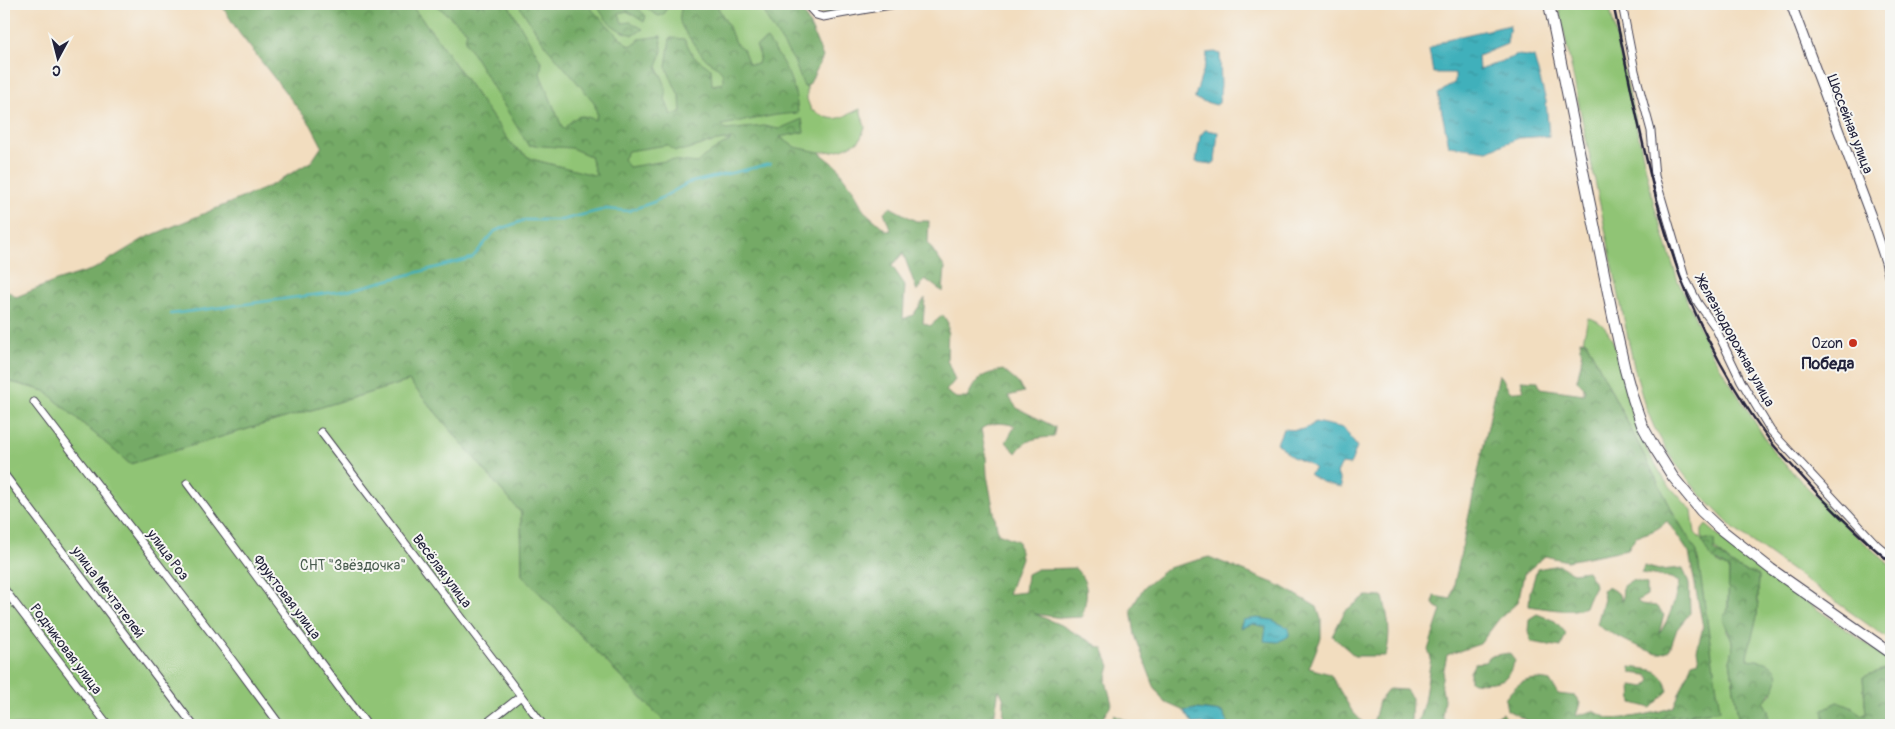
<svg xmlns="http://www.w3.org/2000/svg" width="1895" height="729" font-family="Pangolin,sans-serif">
  <defs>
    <pattern id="forest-crowns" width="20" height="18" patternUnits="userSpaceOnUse" patternTransform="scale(1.25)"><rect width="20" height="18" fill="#74aa66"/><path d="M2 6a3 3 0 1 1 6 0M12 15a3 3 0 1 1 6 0" fill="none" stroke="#5f8a55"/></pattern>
    <pattern id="water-ripples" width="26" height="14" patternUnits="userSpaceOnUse" patternTransform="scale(1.25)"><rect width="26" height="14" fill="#41b0bb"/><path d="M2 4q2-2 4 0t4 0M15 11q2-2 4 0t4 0" fill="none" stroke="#368f99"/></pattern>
  </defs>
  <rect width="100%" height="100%" fill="#f6f6f2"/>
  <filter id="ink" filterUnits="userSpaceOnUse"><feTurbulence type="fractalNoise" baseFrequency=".02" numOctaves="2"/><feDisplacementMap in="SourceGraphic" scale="10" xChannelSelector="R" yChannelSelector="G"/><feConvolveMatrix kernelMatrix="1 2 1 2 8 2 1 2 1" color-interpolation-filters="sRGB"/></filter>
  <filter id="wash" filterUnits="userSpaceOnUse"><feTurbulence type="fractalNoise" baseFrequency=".0096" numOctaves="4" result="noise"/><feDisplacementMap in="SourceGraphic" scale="20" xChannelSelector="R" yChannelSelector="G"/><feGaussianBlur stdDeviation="1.12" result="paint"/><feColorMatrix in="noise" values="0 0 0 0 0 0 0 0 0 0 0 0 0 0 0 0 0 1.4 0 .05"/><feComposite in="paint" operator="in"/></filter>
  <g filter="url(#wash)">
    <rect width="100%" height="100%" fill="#f2ddbf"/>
    <path fill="#90c475" stroke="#597358" d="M 410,4 L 435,4 L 467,31 L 489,4 L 783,4 L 807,81 L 807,99 L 811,110 C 836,123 836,120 860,109 L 865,127 L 860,140 C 846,149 835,152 819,152 L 585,183 L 580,172 L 531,159 L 512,145 L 433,33 Z
      M 808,4 L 881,4 L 831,13 L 819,13 Z
      M 1558,4 L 1609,4 L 1654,205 L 1678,281 L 1712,354 L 1775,454 L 1843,524 L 1891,566 L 1891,641 L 1734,529 L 1697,491 L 1670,456 L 1654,427 L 1644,403 L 1634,367 Z
      M 1588,318 C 1602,320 1609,332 1614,344 L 1632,414 L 1647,450 L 1666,482 L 1692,511 L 1695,533 L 1702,540 L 1702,530 L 1706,525 L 1757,567 L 1891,661 L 1891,676 L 1884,669 L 1863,678 L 1866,714 L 1862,715 L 1851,707 L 1825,725 L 1769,725 L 1768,710 L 1763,702 L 1773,693 L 1760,661 L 1748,659 L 1746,656 L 1757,617 L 1759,576 C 1754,572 1750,574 1744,571 C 1730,565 1716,552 1708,539 L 1718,564 L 1729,568 L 1727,632 C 1734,641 1734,650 1730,660 L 1739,725 L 1614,725 L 1719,710 L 1697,552 L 1675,516 L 1586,341 L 1583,341 Z
      M 7,381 L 45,391 L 130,464 L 409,381 L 521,513 L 522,575 L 668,725 L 4,725 L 4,383 Z"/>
    <path fill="url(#forest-crowns)" stroke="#4b6650" fill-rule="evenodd" d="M 221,4 L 410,4 L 433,33 L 512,145 L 531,159 L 594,175 L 596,175 L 590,156 L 571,148 L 528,145 L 465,41 L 467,31 L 435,4 L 508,4 L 542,63 L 540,74 L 563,129 C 576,117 578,112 595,120 L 597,114 L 594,102 L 545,45 L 518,4 L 586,4 L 629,46 L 637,43 L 639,39 L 661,36 L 662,51 L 657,67 C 662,77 669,88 665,99 L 671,115 L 681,112 L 680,98 L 666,67 L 670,38 L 684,39 L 694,57 L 711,69 L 712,85 L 723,83 C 724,66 716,68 706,59 C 700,53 696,47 691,40 C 681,26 676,22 683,4 L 716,4 L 729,27 L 735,43 L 743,49 L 749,64 L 758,64 L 760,56 L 756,46 L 767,39 C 784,63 796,82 798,113 L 777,115 L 722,125 L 726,130 L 764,126 L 779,129 L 802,119 L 804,132 L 780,137 L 795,147 L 819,152 L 838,167 L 842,175 L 853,189 L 864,211 L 886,230 L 891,231 L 884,212 L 890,207 L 916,221 L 929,221 L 928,243 L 945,268 L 943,292 L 925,279 L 917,291 L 903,253 L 892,266 L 905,285 L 903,319 L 913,315 L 925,298 L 923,323 L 930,326 L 943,315 L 948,323 L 947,360 L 955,380 L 946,391 L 956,398 L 967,398 C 977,377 980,375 1003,370 L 1017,382 L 1024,392 L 1008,396 L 1017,408 L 1055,427 L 1054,437 C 1037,438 1026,438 1016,453 L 1006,442 L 1015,426 C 1003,422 991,422 981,429 L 986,455 L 987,475 L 998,533 L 1018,541 L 1021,558 L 1008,594 L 1025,592 L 1027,574 L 1037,569 L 1075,568 C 1091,585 1087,595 1082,617 L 1062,618 L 1035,614 L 1063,626 L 1103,649 L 1110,666 L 1106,681 L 1112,704 L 1098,725 L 1003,725 L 1004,700 L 999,689 L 993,725 L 668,725 L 522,575 L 521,513 L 409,381 L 130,464 L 45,391 L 7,381 L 4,383 L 4,288 L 16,297 L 56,281 L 94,269 L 145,238 L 268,187 L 312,161 L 322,146 L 311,125 L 239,33 ZM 731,140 L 703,157 L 697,163 L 671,160 L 629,167 L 623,159 L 628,151 L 667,145 L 675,151 C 694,150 712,139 731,140 Z
      M 597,4 L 634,4 L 646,16 L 644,22 L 627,11 L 619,13 L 622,23 L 631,22 L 643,29 L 634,35 C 615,31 604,21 597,4 Z
      M 643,4 L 666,4 L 667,5 L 665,13 L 659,16 L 653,13 Z
      M 762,4 L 799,4 L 812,30 L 823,57 L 809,85 L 804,87 L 794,61 L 767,19 Z
      M 1580,340 L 1586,341 L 1675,516 L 1697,552 L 1720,710 L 1614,725 L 1551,725 L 1530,722 L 1507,710 L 1505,699 C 1518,681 1529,676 1550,681 L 1558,694 L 1575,696 L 1580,703 L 1576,716 L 1593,711 C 1598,713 1603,716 1608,718 C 1619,721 1664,712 1674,706 L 1692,663 L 1699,661 L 1697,650 L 1703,627 L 1689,553 L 1667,521 C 1658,530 1649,533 1636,536 L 1628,549 L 1567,561 L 1545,556 L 1524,574 L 1518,602 L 1499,619 L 1480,644 L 1447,655 L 1441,683 L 1444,699 L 1442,717 L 1448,725 L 1417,725 L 1424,702 L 1431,658 L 1428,650 L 1441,610 L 1433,604 L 1434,596 L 1451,599 L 1499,374 C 1505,379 1505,387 1511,392 L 1524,390 L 1521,380 L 1538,381 L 1540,388 L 1584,394 L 1584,388 L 1577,381 L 1582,358 Z
      M 1708,539 L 1714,540 L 1715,551 C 1724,558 1733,566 1744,571 C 1750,574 1754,572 1759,576 L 1757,617 L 1747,656 L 1748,659 C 1754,660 1762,660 1768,663 C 1787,673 1774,692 1763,702 L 1768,710 L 1769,725 L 1739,725 L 1730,660 C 1737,643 1728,634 1723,618 L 1728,609 L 1729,569 C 1716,562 1706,555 1702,540 Z
      M 1209,557 L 1283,587 L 1317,607 L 1321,619 L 1321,638 L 1309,668 L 1330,674 L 1352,711 L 1365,725 L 1374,720 L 1379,701 L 1389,689 L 1406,690 L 1412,698 L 1411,721 L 1409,725 L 1229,725 L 1222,712 L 1196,709 L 1184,711 L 1164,702 L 1154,686 L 1147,668 L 1135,635 L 1131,609 L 1144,587 L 1168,568 Z
      M 1559,565 L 1573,573 L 1587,571 L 1594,582 L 1595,586 L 1588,599 L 1585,607 C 1574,614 1543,608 1529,606 L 1530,592 L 1537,569 Z
      M 1644,566 L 1659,570 L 1683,568 L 1689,584 L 1690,613 L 1677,629 L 1670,649 C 1667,651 1665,652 1662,653 C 1650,655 1613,634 1601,628 L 1597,624 L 1604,599 L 1602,590 L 1608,587 L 1618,593 L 1622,601 L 1623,586 L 1632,580 L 1647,584 L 1647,595 L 1637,601 L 1641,604 L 1656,606 L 1664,615 L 1659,633 C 1670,619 1675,600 1679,582 L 1671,578 L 1641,573 Z
      M 1366,596 L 1383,597 C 1389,620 1391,633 1386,656 L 1355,656 L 1332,636 L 1345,611 Z
      M 1537,614 L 1555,621 L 1566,633 L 1561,647 L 1531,642 L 1528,631 L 1529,619 Z
      M 1509,653 L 1515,661 C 1512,666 1510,674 1505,678 C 1500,683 1477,684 1470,681 L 1470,672 L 1475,663 L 1485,662 L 1490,656 Z
      M 1630,667 C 1653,671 1661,666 1668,691 L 1651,708 L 1632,703 L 1631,685 L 1646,687 L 1651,680 L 1647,675 L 1631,673 Z
      M 1884,669 L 1891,676 L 1891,725 L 1825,725 L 1823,709 L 1838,702 L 1851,707 L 1862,715 L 1866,714 L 1863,677 Z
      M 1503,713 L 1507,721 L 1506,725 L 1473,725 Z
      M 1114,715 L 1128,721 L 1128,725 L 1109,725 Z"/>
    <path fill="url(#water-ripples)" stroke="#32697b" d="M 1510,25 L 1507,44 L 1478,56 L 1479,70 L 1518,55 L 1534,57 L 1546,101 L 1549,136 L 1519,138 L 1487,151 L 1449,146 L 1438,94 L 1455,82 L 1455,73 L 1433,73 L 1429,49 L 1447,39 Z
      M 1215,52 L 1220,54 L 1221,85 L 1219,103 L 1216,105 L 1195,99 L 1195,96 L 1206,62 L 1207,53 Z
      M 1205,130 L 1218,132 L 1215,162 L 1212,164 L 1196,162 L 1200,136 Z
      M 1315,422 L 1344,428 L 1357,447 L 1350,465 L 1342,464 L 1337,473 L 1342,487 C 1329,485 1319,482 1309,474 L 1315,469 L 1309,464 L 1292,457 L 1277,443 L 1283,429 C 1297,430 1305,432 1315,422 Z
      M 1257,618 L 1272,620 L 1289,628 L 1289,636 L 1278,642 L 1264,641 L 1266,627 L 1253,624 L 1240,628 L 1243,620 Z
      M 1196,709 L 1222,712 L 1229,725 L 1205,725 L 1203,723 L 1193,724 L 1184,711 Z"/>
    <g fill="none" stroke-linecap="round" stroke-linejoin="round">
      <path stroke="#41b0bb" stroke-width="2.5" d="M 828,4 L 836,6 L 843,4
        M 171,314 L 350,290 L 472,258 L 495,231 L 525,220 L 562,220 L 606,209 L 628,211 L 654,202 L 688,183 L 770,164"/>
    </g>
  </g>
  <g filter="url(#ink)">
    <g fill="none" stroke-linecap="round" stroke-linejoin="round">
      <g stroke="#413e4f" stroke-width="9">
        <path id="minor" d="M 806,4 L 816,15 L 823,17 L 896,4
          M 1622,4 L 1635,71 L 1651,131 L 1655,176 L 1685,278 L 1698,303 L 1715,327 L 1741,381 L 1771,431 L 1877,545 L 1891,557
          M 34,402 L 232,660 L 280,725
          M 321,432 L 543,725
          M 4,474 L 193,725
          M 187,483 L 367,725
          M 4,589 L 108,725
          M 484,725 L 521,696"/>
      </g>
      <g stroke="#413e4f" stroke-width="11">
        <path id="tertiary" d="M 1791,4 L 1870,214 L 1886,262 L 1891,284"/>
      </g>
      <g stroke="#413e4f" stroke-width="12">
        <path id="secondary" d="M 1549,4 L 1613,317 L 1625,370 L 1633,399 L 1642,425 L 1654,447 L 1673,477 L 1701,511 L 1719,528 L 1771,569 L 1891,653"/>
      </g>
      <use href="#minor" stroke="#fff" stroke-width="7"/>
      <use href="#tertiary" stroke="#fff" stroke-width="9"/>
      <use href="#secondary" stroke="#fff" stroke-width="10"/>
      <path stroke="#22223b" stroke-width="2.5" d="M 1613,4 C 1633,94 1649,190 1680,276 C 1701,332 1735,394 1771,442 C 1779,452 1788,461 1796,470 C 1826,504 1857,534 1891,563"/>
    </g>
  </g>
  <circle fill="#c8321e" stroke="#f6f6f2" stroke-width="2" cx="1853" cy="343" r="5"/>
  <g text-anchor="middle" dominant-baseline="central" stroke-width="4" stroke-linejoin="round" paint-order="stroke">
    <g font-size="14" fill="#22223b" stroke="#f6f6f2">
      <text transform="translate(1850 124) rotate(69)">Шоссейная улица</text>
      <text transform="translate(1735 341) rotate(61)">Железнодорожная улица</text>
      <text transform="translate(168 555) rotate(53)">улица Роз</text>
      <text transform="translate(442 571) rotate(53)">Весёлая улица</text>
      <text transform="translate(108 592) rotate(53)">улица Мечтателей</text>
      <text transform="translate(287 597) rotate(53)">Фруктовая улица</text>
      <text transform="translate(66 649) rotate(53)">Родниковая улица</text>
    </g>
    <g font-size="14" fill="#22223b" stroke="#f6f6f2" text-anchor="end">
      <text x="1843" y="343">Ozon</text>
    </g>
    <g font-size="14" fill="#485b4f" stroke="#f6f6f2">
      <text x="353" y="565">СНТ "Звёздочка"</text>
    </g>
    <g font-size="16" font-weight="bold" fill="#22223b" stroke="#f6f6f2">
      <text x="1828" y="364">Победа</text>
    </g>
  </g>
  <rect width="1895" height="729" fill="none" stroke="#f6f6f2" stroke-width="20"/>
  <g transform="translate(58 58) rotate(187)" stroke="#f6f6f2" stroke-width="4" paint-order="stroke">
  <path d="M0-4L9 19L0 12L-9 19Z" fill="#22223b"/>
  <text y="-8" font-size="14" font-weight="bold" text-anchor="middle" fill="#22223b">С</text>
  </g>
</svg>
